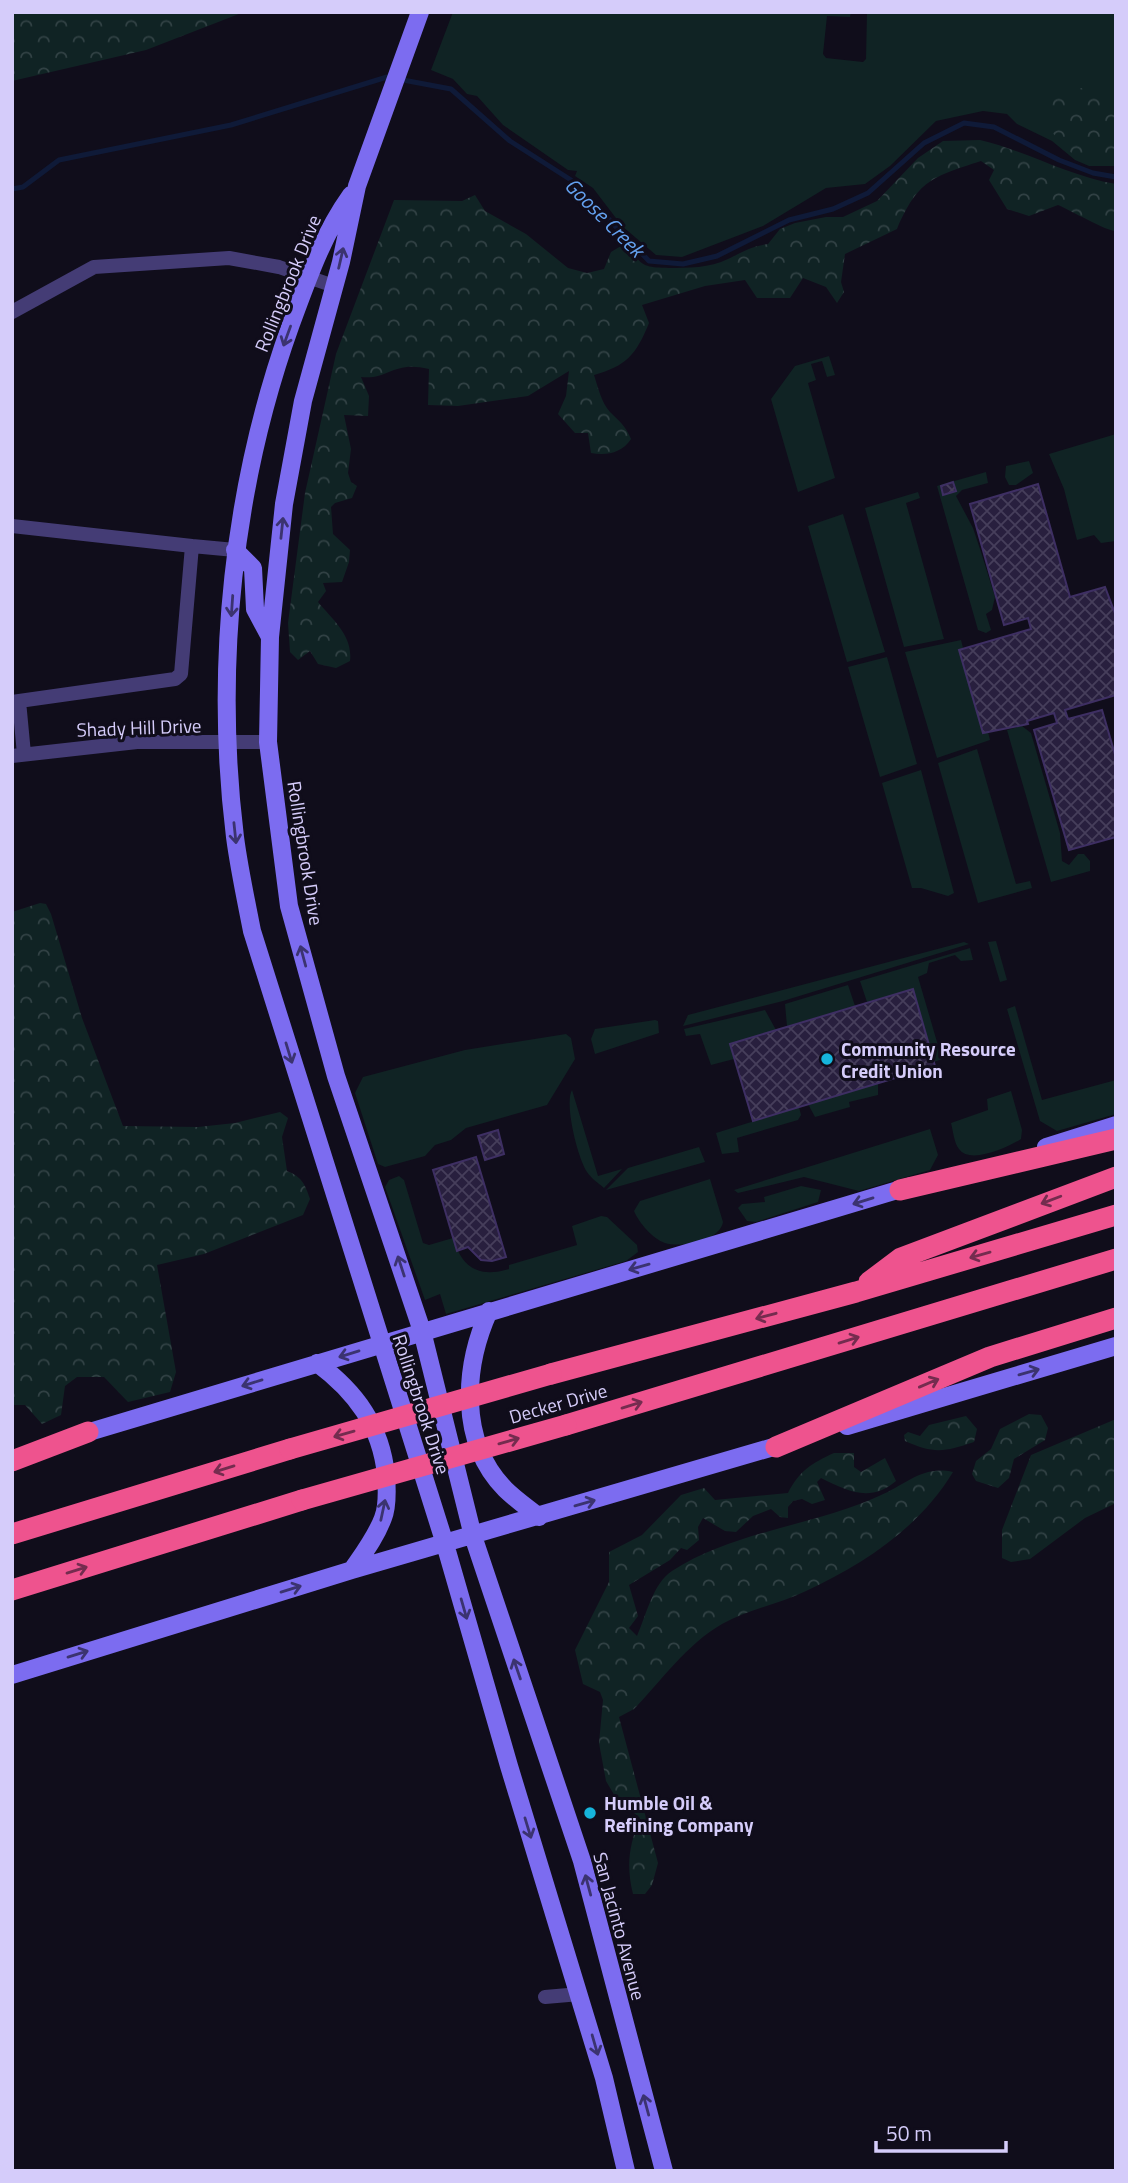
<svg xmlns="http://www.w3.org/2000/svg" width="1128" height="2183" font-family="'Titillium Web',sans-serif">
  <defs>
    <pattern id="forest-crowns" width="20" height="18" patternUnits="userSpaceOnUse" patternTransform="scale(1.75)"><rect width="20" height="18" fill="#102324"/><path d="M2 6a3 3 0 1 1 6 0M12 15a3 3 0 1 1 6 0" fill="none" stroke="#324245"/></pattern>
    <pattern id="building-cross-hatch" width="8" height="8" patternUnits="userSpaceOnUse" patternTransform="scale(1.75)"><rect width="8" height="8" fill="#281f3e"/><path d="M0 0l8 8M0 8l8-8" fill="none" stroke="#463e5b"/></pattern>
  </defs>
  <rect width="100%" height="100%" fill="#100d1b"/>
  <path fill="#102324" d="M 453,12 L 851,12 L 850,17 L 827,16 L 823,54 L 826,58 L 863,62 L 866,59 L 867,12 L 1116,12 L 1116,166 L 1089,166 L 1075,160 L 1052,141 L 1017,124 L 1007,114 L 983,111 L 936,121 L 890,166 L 865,184 L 826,188 L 763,226 L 682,257 L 656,255 L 622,226 L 593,188 L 575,176 L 577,171 L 568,170 L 503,125 L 477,96 L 467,94 L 453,79 L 431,70 Z
    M 829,356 L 835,375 L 827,377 L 822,361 L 811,364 L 816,380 L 808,383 L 835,478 L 798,492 L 771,399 L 795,366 Z
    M 1116,434 L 1116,541 L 1101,543 L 1094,535 L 1077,540 L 1064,489 L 1049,454 Z
    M 1029,461 L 1033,473 L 1016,485 L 1009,485 L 1005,477 L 1006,466 Z
    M 986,472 L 988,483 L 962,490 L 956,496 L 973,528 L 981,552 L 995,597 L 992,610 L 986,614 L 991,630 L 986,633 L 978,630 L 937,486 Z
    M 918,492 L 920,498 L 906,503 L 944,639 L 904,647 L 865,508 Z
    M 843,514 L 885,652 L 847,662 L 808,526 Z
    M 961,640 L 963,648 L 959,650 L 983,733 L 988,732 L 990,740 L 937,758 L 905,652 Z
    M 887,657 L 917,764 L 880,777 L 848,667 Z
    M 1022,726 L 1031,733 L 1060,833 L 1062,861 L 1069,865 L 1078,854 L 1084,854 L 1090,861 L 1090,871 L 1051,882 L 1007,730 Z
    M 977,749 L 1016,884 L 1030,881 L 1032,888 L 978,903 L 938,763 Z
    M 921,770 L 954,893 L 948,896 L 921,888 L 912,888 L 882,783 Z
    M 996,941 L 1007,980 L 1000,982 L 988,942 Z
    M 964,942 L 969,944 L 783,1001 L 683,1026 L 688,1015 Z
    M 970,948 L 973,960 L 961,961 L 955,955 L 929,963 L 927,973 L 918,977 L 942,1059 L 934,1062 L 913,989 L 867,1002 L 860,981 Z
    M 848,985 L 855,1006 L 787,1026 L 785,1004 Z
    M 1015,1006 L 1042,1100 L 1116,1080 L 1116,1114 L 1057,1131 L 1040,1121 L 1007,1009 Z
    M 765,1010 L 776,1030 L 730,1044 L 734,1059 L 711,1065 L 700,1034 L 686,1036 L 684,1029 Z
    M 655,1020 L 658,1021 L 659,1033 L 595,1054 L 591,1039 L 595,1029 Z
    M 566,1034 L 571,1038 L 575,1059 L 547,1105 L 466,1128 L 451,1140 L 435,1145 L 425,1156 L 385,1167 L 378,1164 L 355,1093 L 363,1077 L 465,1050 Z
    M 878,1083 L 878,1095 L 849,1102 L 850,1107 L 815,1117 L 808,1104 Z
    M 572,1090 L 598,1176 L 622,1169 L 604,1188 C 598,1183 591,1178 587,1172 C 578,1159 564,1104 572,1090 Z
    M 1011,1091 L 1022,1130 L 1021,1139 C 1009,1147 970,1165 959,1149 C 954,1143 953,1130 951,1123 L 988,1110 L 987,1099 Z
    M 799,1107 L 801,1115 L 798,1120 L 737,1138 L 739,1152 L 722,1154 L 716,1133 Z
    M 930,1129 L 938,1155 L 930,1170 L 859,1191 L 804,1177 L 738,1193 L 734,1190 Z
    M 699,1147 L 705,1162 L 606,1190 L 628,1168 Z
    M 399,1176 L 404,1180 L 423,1243 L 429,1245 L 453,1238 C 462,1268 479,1278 509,1269 L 509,1265 L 577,1245 L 572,1226 L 601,1216 L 607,1217 L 637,1245 L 638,1252 L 626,1261 L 446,1314 L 440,1294 L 425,1300 L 385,1187 L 389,1180 Z
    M 710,1179 L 723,1222 C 720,1241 681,1248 665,1243 C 653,1239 639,1223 634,1211 L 640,1201 Z
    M 801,1186 L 821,1190 L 818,1202 L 756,1222 L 747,1221 L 738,1208 L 742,1204 L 765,1202 L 764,1197 Z"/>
  <path fill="url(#forest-crowns)" d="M 12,12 L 244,12 L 146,50 L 12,81 Z
    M 1081,88 L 1109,94 L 1116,107 L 1116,162 L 1073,155 L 1048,128 L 1049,96 Z
    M 980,140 C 1027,151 1068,176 1116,184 L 1116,231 C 1108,232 1070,210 1058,205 L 1029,216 L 1007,209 L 989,180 L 994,170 L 981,161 C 932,177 918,180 897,229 L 845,254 L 841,282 L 844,292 L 837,303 L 826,287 L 803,278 L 790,298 L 757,298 L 745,280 L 705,286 L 642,305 L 649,323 C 636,355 626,366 594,375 C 598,387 601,402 610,412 C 620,422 625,425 631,439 C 622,453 606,456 591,453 L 588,433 L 575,433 L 558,414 L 566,396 L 569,371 L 528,396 L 458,406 L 428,405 L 429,369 C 393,360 389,380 361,377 L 369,396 L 368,416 L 344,415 L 351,449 L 348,473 L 351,482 L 357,486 L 352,498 L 335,503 L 331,507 L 333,534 L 350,550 L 349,562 L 342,582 L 323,583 L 326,591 L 318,602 C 333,620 353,636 350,661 L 336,668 L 318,664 L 310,651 L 298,660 L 290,652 L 288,623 L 305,493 L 336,354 L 394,200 L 462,201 L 475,195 L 485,211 L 526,234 L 568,268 L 587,273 L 604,269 L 611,252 L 621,246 L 629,247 C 642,268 646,267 669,268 C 688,268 710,268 728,259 C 745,251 749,247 768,244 L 780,229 L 795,223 L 826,217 L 843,217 L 877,201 L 918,158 L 943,141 Z
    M 40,903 L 46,904 L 51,914 L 82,1018 L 123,1126 L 198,1127 L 235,1123 L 280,1112 L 288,1118 L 282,1137 L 287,1171 C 302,1177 305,1184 310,1199 L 303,1215 L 204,1254 L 157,1265 L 176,1372 L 170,1392 L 128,1402 L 104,1377 L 77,1377 L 65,1386 L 61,1415 L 42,1424 L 25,1405 L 12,1405 L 12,912 Z
    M 1029,1414 L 1041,1415 L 1048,1428 L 1045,1440 L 1014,1459 L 1009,1478 L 998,1488 L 976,1481 L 972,1474 L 976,1461 L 991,1449 L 1000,1429 Z
    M 966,1416 L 977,1429 L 974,1442 C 944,1452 934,1454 905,1441 L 904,1435 L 908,1432 L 920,1436 L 929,1425 Z
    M 1116,1419 L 1116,1503 L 1085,1518 L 1030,1559 L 1011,1562 L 1002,1558 L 1002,1530 L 1031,1455 Z
    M 834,1453 L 854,1453 L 854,1467 L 861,1472 L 885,1458 L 896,1481 C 870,1503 848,1491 821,1478 L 817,1482 L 825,1500 L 812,1504 L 802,1499 L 793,1501 L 788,1507 L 788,1518 L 780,1517 L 771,1509 L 753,1516 L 736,1532 L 725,1531 L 703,1518 L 698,1527 L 699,1540 L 687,1550 L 681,1548 L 670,1560 L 629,1585 L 638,1616 L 629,1628 L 637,1636 C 646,1616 653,1583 672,1571 C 734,1531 813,1526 879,1496 C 906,1485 922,1465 953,1472 C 919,1528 864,1564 806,1591 C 779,1604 747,1610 722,1624 C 687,1644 661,1681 634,1709 L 619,1717 L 658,1863 L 652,1885 L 645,1894 L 633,1894 C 626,1865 629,1846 640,1818 L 616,1798 L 606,1781 L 599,1743 L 603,1700 L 600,1692 L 583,1684 L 575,1650 L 609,1582 L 609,1552 L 642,1535 L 681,1495 L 704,1488 L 715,1500 L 788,1493 C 799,1471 812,1463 834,1453 Z"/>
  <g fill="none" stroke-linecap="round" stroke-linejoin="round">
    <path stroke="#0f1a38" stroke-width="5" d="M 12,189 L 23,187 L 59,160 L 231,125 L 387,77 L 451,89 L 510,141 L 571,180 L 649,261 L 683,264 L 717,256 L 789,220 L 833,209 L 868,193 L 924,143 L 964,123 L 994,127 L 1059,160 L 1093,173 L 1116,177"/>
  </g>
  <path fill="url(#building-cross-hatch)" stroke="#3e2f63" stroke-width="2" d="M 953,482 L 956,491 L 943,495 L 941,486 Z
    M 1038,484 L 1070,597 L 1105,587 L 1116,616 L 1116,695 L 1065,710 L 1068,719 L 1102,710 L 1116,758 L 1116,837 L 1069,850 L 1034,730 L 1057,723 L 1054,713 L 1027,721 L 1028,724 L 983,733 L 959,650 L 1031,629 L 1028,618 L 1004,625 L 970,504 Z
    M 913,989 L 935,1066 L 753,1121 L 730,1044 Z
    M 498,1130 L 504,1154 L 485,1160 L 478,1136 Z
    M 476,1157 L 506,1257 L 492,1261 L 481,1260 L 468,1247 L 457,1251 L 433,1170 Z"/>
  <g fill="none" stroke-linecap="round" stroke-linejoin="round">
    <path stroke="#443c75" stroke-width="14" d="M 12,312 L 94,267 L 229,258 L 279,267 L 334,286
      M 12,526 L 192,546
      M 19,701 L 24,754
      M 12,702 L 175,679 L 181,674 L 192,546 L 235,550
      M 12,756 L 137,742 L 268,742
      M 545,1997 L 580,1994"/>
    <path stroke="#7c6cf0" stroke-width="18" d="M 420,12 L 357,186 L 341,262 L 303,401 L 284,504 L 270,637 L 268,742 L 289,906 L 336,1076 L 422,1331 L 473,1536 L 582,1861 L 664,2171
      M 351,195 C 323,234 308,278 291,324 C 233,485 214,666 235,837 C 239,868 246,900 252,931 L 445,1544 L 509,1766 L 604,2078 L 626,2171
      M 235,550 L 253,568 L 255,609 L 270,637
      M 1046,1147 L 1116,1125
      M 489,1311 C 464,1366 458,1441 505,1489 C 515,1499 528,1508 539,1517
      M 317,1363 C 356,1392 381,1426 386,1475 C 387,1488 388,1506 383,1518 C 376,1537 363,1554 352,1570
      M 847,1426 L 1116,1346
      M 76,1436 L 911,1186
      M 12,1675 L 352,1570 L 787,1443"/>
    <path stroke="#ee538e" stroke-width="21" d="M 900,1190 L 1116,1139
      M 869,1282 L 901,1258 L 1116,1177
      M 551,1374 L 856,1292 L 1116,1215
      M 566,1425 L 1116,1259
      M 776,1447 L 990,1357 L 1116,1318
      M 12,1461 L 88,1432
      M 12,1534 L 290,1449
      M 12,1590 L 302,1500"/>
    <path stroke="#ee538e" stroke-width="21" d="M 290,1449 L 551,1374
      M 302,1500 L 566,1425"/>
  </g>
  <defs><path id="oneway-shaft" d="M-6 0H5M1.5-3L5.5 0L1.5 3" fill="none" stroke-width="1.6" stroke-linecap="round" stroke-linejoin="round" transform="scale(1.75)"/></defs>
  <g stroke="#3b3370">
    <use href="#oneway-shaft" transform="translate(341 258) rotate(-77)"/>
    <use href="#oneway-shaft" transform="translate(287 336) rotate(110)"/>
    <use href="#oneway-shaft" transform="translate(282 528) rotate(-84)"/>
    <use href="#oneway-shaft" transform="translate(232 606) rotate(94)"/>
    <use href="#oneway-shaft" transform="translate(235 833) rotate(84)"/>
    <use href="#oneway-shaft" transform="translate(303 956) rotate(-105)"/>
    <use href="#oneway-shaft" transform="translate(289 1053) rotate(73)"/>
    <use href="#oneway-shaft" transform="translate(863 1201) rotate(163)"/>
    <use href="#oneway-shaft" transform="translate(401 1266) rotate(-108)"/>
    <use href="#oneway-shaft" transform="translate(639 1267) rotate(164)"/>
    <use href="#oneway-shaft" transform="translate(349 1354) rotate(163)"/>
    <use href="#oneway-shaft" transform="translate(1029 1372) rotate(-16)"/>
    <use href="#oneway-shaft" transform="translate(252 1383) rotate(163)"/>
    <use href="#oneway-shaft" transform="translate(585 1503) rotate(-16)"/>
    <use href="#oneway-shaft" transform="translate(383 1510) rotate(-78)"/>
    <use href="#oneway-shaft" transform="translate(291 1589) rotate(-17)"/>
    <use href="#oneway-shaft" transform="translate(464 1609) rotate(74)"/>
    <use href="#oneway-shaft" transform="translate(78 1654) rotate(-17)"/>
    <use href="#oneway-shaft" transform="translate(517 1669) rotate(-109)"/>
    <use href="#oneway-shaft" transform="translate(528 1828) rotate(73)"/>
    <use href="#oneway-shaft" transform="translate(588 1885) rotate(-105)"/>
    <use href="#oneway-shaft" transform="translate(595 2045) rotate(74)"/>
    <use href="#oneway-shaft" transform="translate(646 2105) rotate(-105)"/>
  </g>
  <g stroke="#742c4f">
    <use href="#oneway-shaft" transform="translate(1051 1200) rotate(159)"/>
    <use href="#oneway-shaft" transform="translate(980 1255) rotate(164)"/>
    <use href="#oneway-shaft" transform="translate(766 1316) rotate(165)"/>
    <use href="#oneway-shaft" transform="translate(849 1340) rotate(-17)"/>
    <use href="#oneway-shaft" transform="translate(929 1383) rotate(-23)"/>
    <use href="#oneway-shaft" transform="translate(632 1405) rotate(-17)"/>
    <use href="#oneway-shaft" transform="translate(344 1434) rotate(164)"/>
    <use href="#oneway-shaft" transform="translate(509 1441) rotate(-16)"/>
    <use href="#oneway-shaft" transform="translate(224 1469) rotate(163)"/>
    <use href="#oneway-shaft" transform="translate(77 1570) rotate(-17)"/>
  </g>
  <g fill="#16b4db" stroke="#100d1b" stroke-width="2.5">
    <circle cx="827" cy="1059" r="7"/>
    <circle cx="590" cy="1813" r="7"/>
  </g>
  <g text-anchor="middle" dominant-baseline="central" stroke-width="6" stroke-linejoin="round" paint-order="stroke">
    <g font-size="19" fill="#d5ccfa" stroke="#100d1b">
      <text transform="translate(287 283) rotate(-68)">Rollingbrook Drive</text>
      <text transform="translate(139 727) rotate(-2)">Shady Hill Drive</text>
      <text transform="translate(306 853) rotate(81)">Rollingbrook Drive</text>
      <text transform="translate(558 1403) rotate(-16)">Decker Drive</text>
      <text transform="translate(422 1404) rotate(72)">Rollingbrook Drive</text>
      <text transform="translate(620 1926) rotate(75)">San Jacinto Avenue</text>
    </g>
    <g font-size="19" font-weight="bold" fill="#d5ccfa" stroke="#100d1b" text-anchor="start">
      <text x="841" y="1048">Community Resource<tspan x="841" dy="22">Credit Union</tspan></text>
      <text x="604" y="1802">Humble Oil &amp;<tspan x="604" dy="22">Refining Company</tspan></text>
    </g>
    <g font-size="21" font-style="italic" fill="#64a1ef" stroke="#100d1b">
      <text transform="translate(605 217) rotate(45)">Goose Creek</text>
    </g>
  </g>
  <rect width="1128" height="2183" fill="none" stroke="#d5ccfa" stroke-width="28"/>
  <path d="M876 2141v10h130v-10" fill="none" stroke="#d5ccfa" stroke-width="3.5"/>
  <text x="886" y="2141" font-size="21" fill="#d5ccfa" stroke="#100d1b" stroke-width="5" paint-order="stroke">50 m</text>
</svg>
